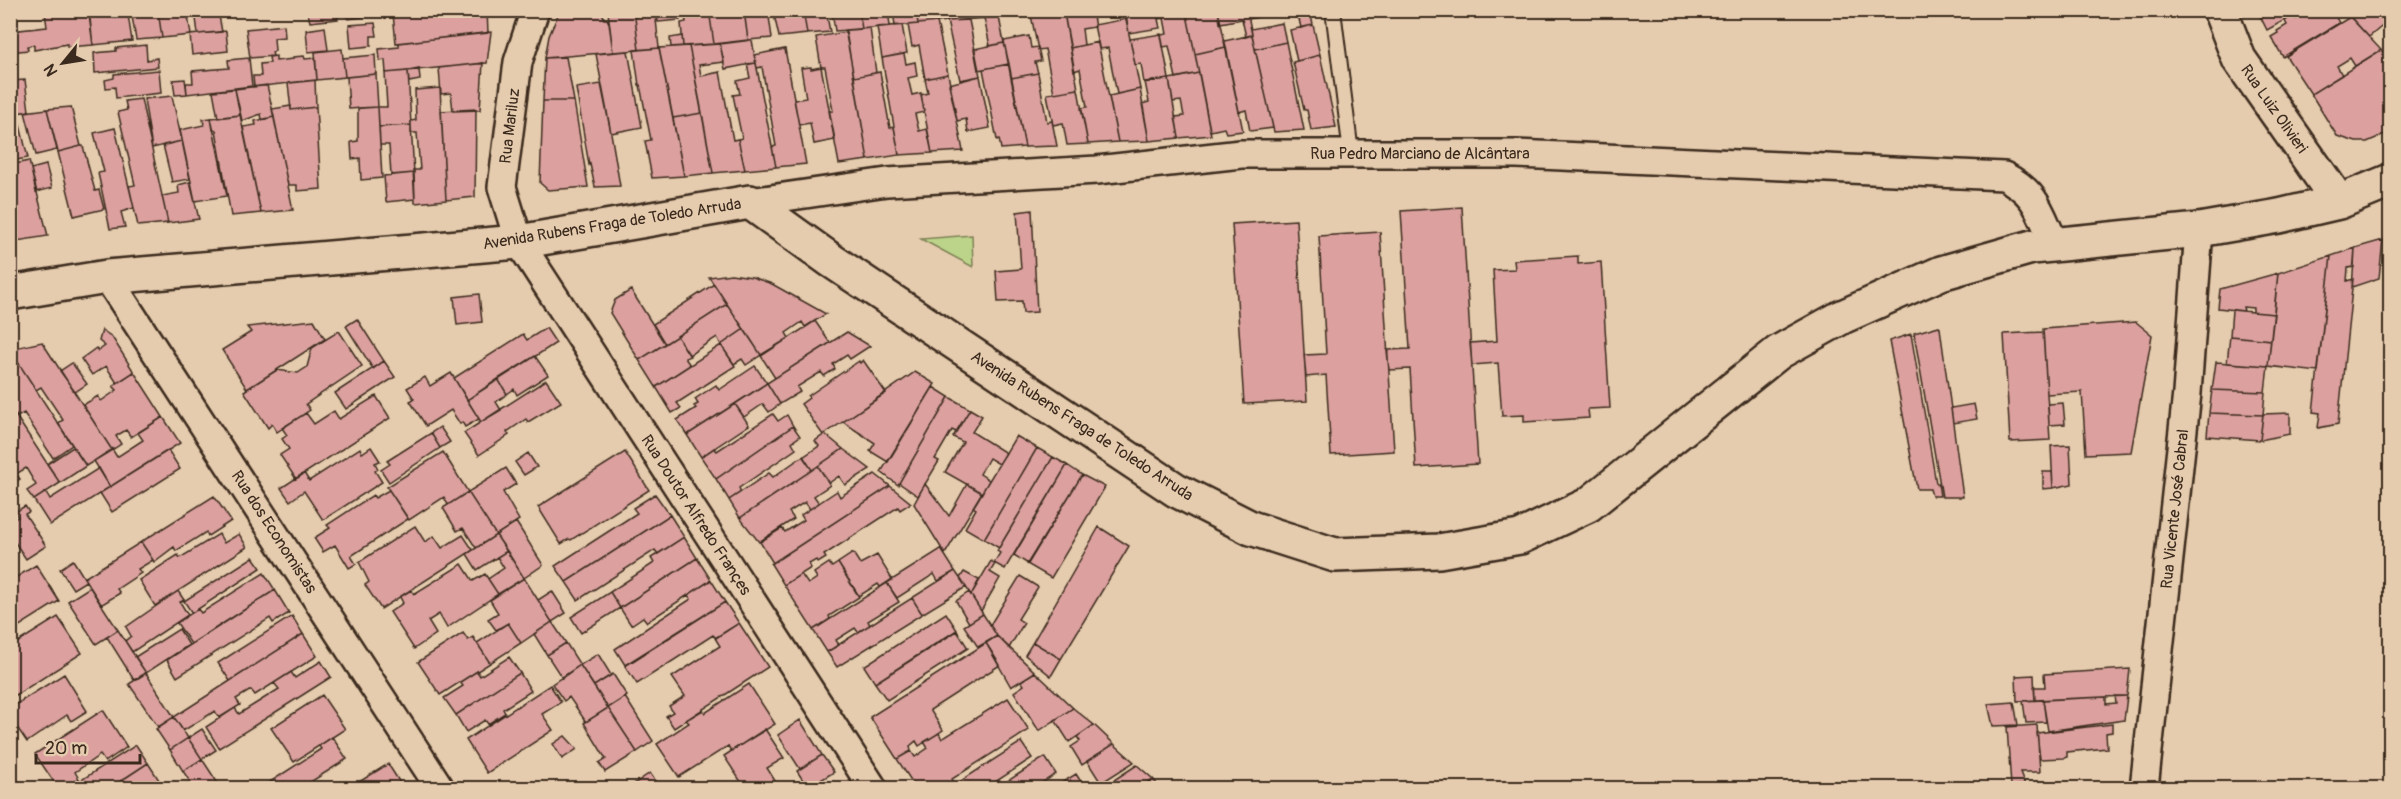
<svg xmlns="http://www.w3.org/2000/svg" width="2401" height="799" font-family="Pangolin,sans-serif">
  <rect width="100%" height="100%" fill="#e6ccae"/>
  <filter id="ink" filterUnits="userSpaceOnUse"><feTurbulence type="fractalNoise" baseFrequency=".0167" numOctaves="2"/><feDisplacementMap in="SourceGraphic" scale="12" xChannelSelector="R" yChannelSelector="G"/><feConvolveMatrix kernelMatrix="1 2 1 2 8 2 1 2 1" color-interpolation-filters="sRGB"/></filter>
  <g filter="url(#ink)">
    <path fill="#bcd48a" stroke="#7c7f54" stroke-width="1.5" d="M 972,235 L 973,267 L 921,239 Z"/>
    <path fill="#dca19f" stroke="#3b2a1e" stroke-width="1.5" d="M 56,10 L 89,10 L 93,45 L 67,47 L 67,44 L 34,50 L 34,45 L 27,46 L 28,50 L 10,52 L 10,31 L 47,27 L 45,12 Z
      M 89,10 L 124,10 L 124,11 L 89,15 Z
      M 131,10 L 158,10 L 162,38 L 136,40 Z
      M 158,10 L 187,10 L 191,35 L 162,38 Z
      M 195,10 L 218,10 L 222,32 L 198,34 Z
      M 307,10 L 336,10 L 338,19 L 310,22 Z
      M 346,10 L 368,10 L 370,16 L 348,19 Z
      M 368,10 L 421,10 L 370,16 Z
      M 421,10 L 472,10 L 472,13 L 487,11 L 488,33 L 396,43 L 393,14 Z
      M 560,10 L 602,10 L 604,19 L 607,19 L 609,23 L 613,52 L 545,58 L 549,36 Z
      M 634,10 L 639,50 L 613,52 L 608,12 Z
      M 634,10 L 655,10 L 659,48 L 639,50 Z
      M 657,10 L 679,10 L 680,20 L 658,22 Z
      M 684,10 L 709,10 L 714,44 L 683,46 L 681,23 L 686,22 Z
      M 709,10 L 744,10 L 748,40 L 714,44 Z
      M 768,10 L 772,38 L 748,40 L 744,11 Z
      M 773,10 L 803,10 L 807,34 L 779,37 Z
      M 803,10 L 826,10 L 830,32 L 807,34 Z
      M 832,10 L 859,10 L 862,29 L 835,31 Z
      M 859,10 L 888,10 L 890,26 L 862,29 Z
      M 893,10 L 916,10 L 918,24 L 895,26 Z
      M 916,10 L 945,10 L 947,21 L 918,24 Z
      M 946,10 L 973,10 L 974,19 L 947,21 Z
      M 973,10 L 1002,10 L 1003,17 L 974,19 Z
      M 1002,10 L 1030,10 L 1031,15 L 1003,17 Z
      M 1030,10 L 1057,10 L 1058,13 L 1031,15 Z
      M 1125,10 L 1156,10 L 1160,28 L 1129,33 Z
      M 1156,10 L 1186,10 L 1199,73 L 1176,78 L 1169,46 L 1163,47 L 1161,35 L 1167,34 L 1164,18 L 1158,19 Z
      M 1186,10 L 1218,10 L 1226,47 L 1195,54 Z
      M 1218,10 L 1247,10 L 1252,35 L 1246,37 L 1242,19 L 1220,23 Z
      M 1247,10 L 1279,10 L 1280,13 L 1249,19 Z
      M 1297,10 L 1310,10 L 1313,25 L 1301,28 Z
      M 2257,10 L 2303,10 L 2267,30 Z
      M 2310,10 L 2332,10 L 2339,23 L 2283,57 L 2271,37 L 2278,33 L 2277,31 L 2287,25 L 2285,21 L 2294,15 L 2296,19 Z
      M 2344,10 L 2375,10 L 2386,23 L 2369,37 Z
      M 1086,11 L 1092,11 L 1095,27 L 1082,29 L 1084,45 L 1070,48 L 1064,13 Z
      M 115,12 L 115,17 L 128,15 L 132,41 L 93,45 L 89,15 Z
      M 1064,13 L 1078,89 L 1054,93 L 1045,49 L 1038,50 L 1031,15 Z
      M 999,17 L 1004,43 L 990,46 L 984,18 Z
      M 2350,17 L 2381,50 L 2355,66 L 2350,58 L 2337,66 L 2342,75 L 2311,94 L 2286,56 Z
      M 1126,19 L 1140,89 L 1117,94 L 1108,48 L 1099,49 L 1094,25 Z
      M 969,20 L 980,76 L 960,80 L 947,21 Z
      M 937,22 L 948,74 L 925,79 L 919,45 L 912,47 L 908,25 Z
      M 375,23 L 377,36 L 371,36 L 371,46 L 351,48 L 349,25 Z
      M 1282,23 L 1286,42 L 1255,49 L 1251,29 Z
      M 284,25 L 285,37 L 274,38 L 275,51 L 272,52 L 273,56 L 250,58 L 246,29 Z
      M 902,25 L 907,53 L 882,58 L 877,27 Z
      M 1313,25 L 1320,55 L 1297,61 L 1290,30 Z
      M 325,27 L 328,50 L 308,52 L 306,30 Z
      M 870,28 L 876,73 L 854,77 L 845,30 Z
      M 226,31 L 228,51 L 192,55 L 190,35 Z
      M 491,32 L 487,63 L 386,73 L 385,60 L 380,61 L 379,49 L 399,47 L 399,43 Z
      M 846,32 L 868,160 L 839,164 L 829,111 L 833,111 L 825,67 L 821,67 L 816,37 Z
      M 1161,34 L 1169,79 L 1144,83 L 1141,64 L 1135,65 L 1130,39 Z
      M 1252,35 L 1273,128 L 1250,131 L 1246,110 L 1239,112 L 1224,41 Z
      M 682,36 L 683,46 L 671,47 L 670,38 Z
      M 1029,36 L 1031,48 L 1038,47 L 1041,61 L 1035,62 L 1038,73 L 1011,78 L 1004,41 Z
      M 752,40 L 756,63 L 725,69 L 720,44 Z
      M 1098,42 L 1118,142 L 1088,144 L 1081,108 L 1087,107 L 1080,69 L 1074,71 L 1070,48 Z
      M 1286,42 L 1304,130 L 1274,132 L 1255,49 Z
      M 1004,43 L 1009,64 L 978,70 L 974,49 Z
      M 720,44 L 724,62 L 699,65 L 701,76 L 720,72 L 733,140 L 738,139 L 745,170 L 713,173 L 689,46 Z
      M 146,45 L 147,60 L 157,58 L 158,67 L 95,73 L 94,53 L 116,51 L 116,48 Z
      M 689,46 L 702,113 L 673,118 L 659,48 Z
      M 1226,47 L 1243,131 L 1226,133 L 1224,128 L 1210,131 L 1195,54 Z
      M 659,48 L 684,176 L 652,178 L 645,141 L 651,140 L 640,85 L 639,85 L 634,50 Z
      M 342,49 L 345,77 L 317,80 L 315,52 Z
      M 785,49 L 806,164 L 776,167 L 772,147 L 776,146 L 762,67 L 757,68 L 754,55 Z
      M 2381,50 L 2390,60 L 2390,132 L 2367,142 L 2356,142 L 2337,136 L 2311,94 Z
      M 628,51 L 642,127 L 611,133 L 596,54 Z
      M 904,54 L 906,64 L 915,62 L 917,76 L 908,78 L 912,95 L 921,93 L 924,112 L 915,114 L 919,131 L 927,129 L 932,153 L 899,155 L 882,58 Z
      M 375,55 L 376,74 L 345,77 L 343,58 Z
      M 1320,55 L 1336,127 L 1311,130 L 1307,110 L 1304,110 L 1293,62 Z
      M 276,56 L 276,61 L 293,59 L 293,57 L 304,56 L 305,59 L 315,58 L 317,80 L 254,87 L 253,76 L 261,76 L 260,64 L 270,63 L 269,57 Z
      M 566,57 L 574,101 L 543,101 L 545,58 Z
      M 249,58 L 252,86 L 187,94 L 186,83 L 193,83 L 192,71 L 229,68 L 228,60 Z
      M 483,63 L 480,110 L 453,111 L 451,93 L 441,94 L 439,68 Z
      M 756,63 L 776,167 L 745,170 L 738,139 L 742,138 L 733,95 L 740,94 L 737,81 L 750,78 L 747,64 Z
      M 1009,64 L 1025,147 L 1001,149 L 999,139 L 997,140 L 983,69 Z
      M 811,67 L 811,69 L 821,67 L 835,140 L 814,144 L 810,123 L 799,125 L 794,100 L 806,98 L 801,68 Z
      M 419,69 L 420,80 L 409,82 L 408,71 Z
      M 159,70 L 161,93 L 116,98 L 115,87 L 106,88 L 105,80 L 114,78 L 114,74 Z
      M 408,71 L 411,125 L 379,127 L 378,107 L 387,107 L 385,73 Z
      M 880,72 L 890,128 L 894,127 L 899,155 L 868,160 L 854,77 Z
      M 1038,73 L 1047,122 L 1052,121 L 1057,146 L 1025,147 L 1011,78 Z
      M 1199,73 L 1211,135 L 1179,138 L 1175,117 L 1184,116 L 1181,101 L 1173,102 L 1169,79 Z
      M 376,74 L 378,107 L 349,109 L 347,77 Z
      M 948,74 L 963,151 L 932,153 L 921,95 L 928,93 L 925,79 Z
      M 980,76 L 990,128 L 968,132 L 966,119 L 957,121 L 949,84 Z
      M 185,79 L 187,94 L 175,95 L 173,80 Z
      M 1169,79 L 1179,138 L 1149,141 L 1142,104 L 1149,102 L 1145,82 Z
      M 25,80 L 29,111 L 10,114 L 10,81 Z
      M 315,80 L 316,107 L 291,110 L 288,83 Z
      M 601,84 L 611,133 L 620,186 L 595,187 L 590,164 L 589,165 L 576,88 Z
      M 267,85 L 274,117 L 262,120 L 261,114 L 242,121 L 235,89 Z
      M 440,88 L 446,200 L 415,203 L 413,170 L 420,170 L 417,133 L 411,133 L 411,121 L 416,120 L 415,90 Z
      M 235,89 L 240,115 L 218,118 L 213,91 Z
      M 1078,89 L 1088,144 L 1067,145 L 1063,123 L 1053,125 L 1047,94 Z
      M 1140,89 L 1149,141 L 1118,142 L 1109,96 Z
      M 172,96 L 182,141 L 152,148 L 144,99 Z
      M 141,99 L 168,223 L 138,226 L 129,186 L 135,185 L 118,112 L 127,110 L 125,101 Z
      M 543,101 L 574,101 L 588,187 L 548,190 L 540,183 Z
      M 291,106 L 291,110 L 316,107 L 321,189 L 297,191 L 297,185 L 288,185 L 272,109 Z
      M 71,107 L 81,146 L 58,152 L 47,109 Z
      M 378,107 L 382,178 L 361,180 L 360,158 L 352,159 L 351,142 L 358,141 L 358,108 Z
      M 47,109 L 57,150 L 36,155 L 25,112 Z
      M 476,109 L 475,197 L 446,200 L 441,111 Z
      M 17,113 L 28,158 L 10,161 L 10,114 Z
      M 702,113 L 713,173 L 684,176 L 673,118 Z
      M 240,115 L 261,213 L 231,216 L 216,130 L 213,130 L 211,118 Z
      M 274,117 L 293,210 L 261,213 L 243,127 L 256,125 L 255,121 Z
      M 211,118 L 227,196 L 195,201 L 180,130 L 204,125 L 203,119 Z
      M 411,125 L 414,173 L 391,175 L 389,145 L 380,145 L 379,127 Z
      M 115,128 L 134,208 L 121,212 L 125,227 L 110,229 L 98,173 L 104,172 L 94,133 Z
      M 182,141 L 190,179 L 172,182 L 163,145 Z
      M 81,146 L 83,146 L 95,191 L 99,190 L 104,209 L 74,216 L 58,152 Z
      M 29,161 L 48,236 L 17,241 L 12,219 L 15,218 L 10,199 L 10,165 Z
      M 46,165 L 52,188 L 36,192 L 31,169 Z
      M 414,173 L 415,199 L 386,202 L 384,176 Z
      M 190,182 L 199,219 L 168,223 L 162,196 L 179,193 L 178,185 Z
      M 1462,207 L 1478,464 L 1416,468 L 1410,369 L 1389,370 L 1387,350 L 1410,349 L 1401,211 Z
      M 1032,210 L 1037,312 L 1023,313 L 1022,301 L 998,302 L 996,271 L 1021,269 L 1017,212 Z
      M 10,214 L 17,241 L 10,242 Z
      M 1296,220 L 1307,401 L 1244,404 L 1232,224 Z
      M 1380,232 L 1394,451 L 1331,455 L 1326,375 L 1306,377 L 1304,355 L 1326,354 L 1319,236 Z
      M 2383,240 L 2379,278 L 2352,287 L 2355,248 Z
      M 2355,248 L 2354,267 L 2348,268 L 2347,281 L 2353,279 L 2338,424 L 2318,428 L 2320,413 L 2313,412 L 2331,256 Z
      M 1578,256 L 1578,264 L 1601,262 L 1610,408 L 1588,409 L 1589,418 L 1524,422 L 1524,415 L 1502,416 L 1498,363 L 1472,365 L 1470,343 L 1497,341 L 1493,270 L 1515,269 L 1514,260 Z
      M 2331,256 L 2318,372 L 2268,366 L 2278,273 Z
      M 2278,273 L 2274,314 L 2253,312 L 2253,308 L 2243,307 L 2244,311 L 2218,308 L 2220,289 Z
      M 731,274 L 752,277 L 772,284 L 826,314 L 805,327 L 802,322 L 786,333 L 789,338 L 761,355 L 709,277 Z
      M 714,284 L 727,304 L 665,344 L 653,324 Z
      M 631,290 L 665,344 L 639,360 L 610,313 L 615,300 Z
      M 479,294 L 482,322 L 457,325 L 454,297 Z
      M 727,304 L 744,329 L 721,345 L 717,337 L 689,355 L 677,336 Z
      M 2232,310 L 2274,314 L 2271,340 L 2230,336 Z
      M 357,319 L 384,361 L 373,369 L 346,326 Z
      M 314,320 L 325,339 L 247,389 L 222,350 L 251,332 L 247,327 Z
      M 815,321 L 830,343 L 775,378 L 761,356 Z
      M 2136,322 L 2152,335 L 2131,452 L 2086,454 L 2082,392 L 2047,394 L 2043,329 Z
      M 1939,326 L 1940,328 L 1963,497 L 1942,497 L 1914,333 Z
      M 546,328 L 556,343 L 467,400 L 454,378 L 523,334 L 527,340 Z
      M 744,329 L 761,355 L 746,365 L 742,359 L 734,364 L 721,345 Z
      M 102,330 L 112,337 L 134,372 L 117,383 L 106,366 L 92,375 L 81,359 L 96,348 L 98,351 L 105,346 L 99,341 Z
      M 339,331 L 362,366 L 306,404 L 310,410 L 277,432 L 272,424 L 268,428 L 244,391 L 277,370 L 298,373 L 307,367 L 312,348 Z
      M 847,332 L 870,346 L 850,359 L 847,355 L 833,364 L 835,369 L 824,376 L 821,372 L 797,387 L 800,392 L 780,404 L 767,383 Z
      M 2043,332 L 2050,440 L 2010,442 L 2004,334 Z
      M 1911,334 L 1936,483 L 1938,483 L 1940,496 L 1932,496 L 1930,489 L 1917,489 L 1889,341 Z
      M 677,336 L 690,356 L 685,358 L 690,365 L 656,387 L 639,360 Z
      M 2230,336 L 2271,340 L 2268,366 L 2227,363 Z
      M 42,342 L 112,450 L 86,466 L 58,423 L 63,420 L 41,387 L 36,390 L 10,350 L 10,349 Z
      M 721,345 L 735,366 L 677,403 L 681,408 L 672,413 L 656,387 Z
      M 10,350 L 72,445 L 53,458 L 24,413 L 17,417 L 10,407 Z
      M 535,356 L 548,375 L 517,395 L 514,389 L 507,394 L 498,379 Z
      M 863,360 L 886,393 L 823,435 L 801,404 L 809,398 L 808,396 L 859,361 L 860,363 Z
      M 384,361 L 395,377 L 346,409 L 335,393 Z
      M 2216,362 L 2268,366 L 2265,392 L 2212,390 Z
      M 72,363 L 87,384 L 75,392 L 60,371 Z
      M 755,366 L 767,383 L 687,435 L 677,420 L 696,408 L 694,406 L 698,404 L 695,399 L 716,385 L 719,390 Z
      M 134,372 L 163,417 L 131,437 L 126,430 L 116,436 L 121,444 L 112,450 L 83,405 L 98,396 L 101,401 L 117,390 L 113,386 Z
      M 915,372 L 935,384 L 888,462 L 870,451 L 875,443 L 843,422 Z
      M 451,373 L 479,419 L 465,427 L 462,422 L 460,424 L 451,410 L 426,426 L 410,401 L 414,399 L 407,388 L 425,377 L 430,386 Z
      M 498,379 L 507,394 L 496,402 L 501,410 L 481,422 L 467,400 Z
      M 546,380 L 561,402 L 528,422 L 526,419 L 507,432 L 509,435 L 479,455 L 464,433 Z
      M 767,383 L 780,404 L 769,412 L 763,404 L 744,417 L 735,404 Z
      M 933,387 L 949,397 L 898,485 L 881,472 Z
      M 2212,390 L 2265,392 L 2263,415 L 2209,413 Z
      M 376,396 L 390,418 L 296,479 L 280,455 L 289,449 L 282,439 L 287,435 L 282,428 L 306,413 L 314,424 L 334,411 L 339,419 Z
      M 949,397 L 970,409 L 956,432 L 952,430 L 935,459 L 939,461 L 918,496 L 899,483 Z
      M 2063,403 L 2065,424 L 2049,425 L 2048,404 Z
      M 735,404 L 749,425 L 701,457 L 687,435 Z
      M 1974,404 L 1977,419 L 1953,423 L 1951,408 Z
      M 10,407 L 60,483 L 34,500 L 27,491 L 36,485 L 26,468 L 16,474 L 10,465 Z
      M 970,409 L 982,416 L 972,432 L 1006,453 L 999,464 L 989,458 L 980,474 L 989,480 L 982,493 L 945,472 L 963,442 L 953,437 Z
      M 2209,413 L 2263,415 L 2260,440 L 2207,436 Z
      M 2290,413 L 2290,434 L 2260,440 L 2263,414 Z
      M 773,414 L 778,421 L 787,415 L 793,426 L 716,479 L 701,457 L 714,448 L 717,451 Z
      M 163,417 L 180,443 L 110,487 L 94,461 L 112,449 L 117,457 L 143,440 L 138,433 Z
      M 793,426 L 800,436 L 792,442 L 796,449 L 739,488 L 741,492 L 729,500 L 716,479 Z
      M 440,427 L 450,442 L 440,448 L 431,433 Z
      M 431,433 L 440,448 L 389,482 L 381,470 L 390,464 L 387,461 Z
      M 825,434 L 843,449 L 812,470 L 803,457 L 819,446 L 815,441 Z
      M 1016,436 L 1037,448 L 984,539 L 965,528 L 976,509 L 973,507 Z
      M 2070,445 L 2072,484 L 2053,488 L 2051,446 Z
      M 73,447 L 86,466 L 60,483 L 47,464 Z
      M 371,447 L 380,461 L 375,463 L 378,469 L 375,471 L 382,482 L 323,520 L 304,491 L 290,501 L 281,488 L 304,473 L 309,481 L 360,448 L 362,453 Z
      M 1037,448 L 1053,457 L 999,548 L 984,539 Z
      M 843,449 L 870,469 L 845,485 L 839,476 L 829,483 L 818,466 Z
      M 168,450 L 180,469 L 112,512 L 100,493 Z
      M 443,452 L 468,492 L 448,505 L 444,497 L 409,520 L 387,487 Z
      M 625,452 L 649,490 L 571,540 L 569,539 L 561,544 L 538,507 Z
      M 528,453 L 537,467 L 524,475 L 515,462 Z
      M 803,456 L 812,470 L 740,518 L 729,500 L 769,473 L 773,477 Z
      M 1053,457 L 1067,465 L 1005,569 L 994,563 L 1000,553 L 997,551 Z
      M 10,465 L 20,479 L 10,485 Z
      M 1067,465 L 1082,475 L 1028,564 L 1014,555 Z
      M 818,466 L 830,485 L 814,496 L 819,503 L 810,509 L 805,502 L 789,512 L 794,519 L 759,542 L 740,518 Z
      M 99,468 L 110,487 L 50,525 L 34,500 L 46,492 L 50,499 Z
      M 506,468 L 516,484 L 503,492 L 519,520 L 496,535 L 468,492 Z
      M 2043,472 L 2052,472 L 2053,488 L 2043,489 Z
      M 875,474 L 890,486 L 773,563 L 760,542 L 782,528 L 785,532 L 804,520 L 801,515 L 837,491 L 840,497 Z
      M 1082,475 L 1105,487 L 1051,578 L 1027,564 Z
      M 925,484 L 949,516 L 967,484 L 982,493 L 945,554 L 914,504 Z
      M 890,486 L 911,503 L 900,510 L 898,507 L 824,555 L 826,558 L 818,563 L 816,560 L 809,564 L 811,568 L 784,585 L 771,564 Z
      M 389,490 L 408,519 L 351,556 L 356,564 L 349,568 L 335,545 L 323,552 L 314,538 L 330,528 L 327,525 L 373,495 L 375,498 Z
      M 468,492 L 496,535 L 476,548 L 463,528 L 457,531 L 443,508 Z
      M 655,494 L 670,515 L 566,582 L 555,566 L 637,513 L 633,508 Z
      M 214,496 L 231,521 L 208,536 L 206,532 L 176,551 L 174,547 L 154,562 L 141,542 Z
      M 25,506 L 29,512 L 25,514 L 46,546 L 26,559 L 10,535 L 10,521 L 18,517 L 15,512 Z
      M 670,515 L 684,537 L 658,554 L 655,550 L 578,600 L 566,582 Z
      M 516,522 L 543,565 L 524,578 L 496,535 Z
      M 415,526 L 425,542 L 434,536 L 442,548 L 463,535 L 473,550 L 381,609 L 365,585 L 369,582 L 359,562 Z
      M 1099,527 L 1129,546 L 1061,659 L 1033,642 Z
      M 219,534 L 224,543 L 239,534 L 247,547 L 155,606 L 139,580 L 178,555 L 180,558 Z
      M 496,535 L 507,551 L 477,570 L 467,554 Z
      M 684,537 L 697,558 L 620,608 L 610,592 L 654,563 L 651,558 Z
      M 141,542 L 153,560 L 138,569 L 141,573 L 117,589 L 120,593 L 101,605 L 84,578 Z
      M 941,549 L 955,571 L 938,581 L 934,574 L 897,598 L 887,583 Z
      M 507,551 L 524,578 L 498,594 L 488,579 L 504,568 L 497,557 Z
      M 853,553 L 860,564 L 877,555 L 892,579 L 880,587 L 878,584 L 859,596 L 838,563 Z
      M 253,557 L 261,568 L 192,613 L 184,601 Z
      M 697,558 L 711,580 L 647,622 L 643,617 L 631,625 L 620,608 Z
      M 73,560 L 86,581 L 73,589 L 60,569 Z
      M 991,561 L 995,564 L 990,572 L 1000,578 L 981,611 L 971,595 Z
      M 829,563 L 832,567 L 838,563 L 859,597 L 829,616 L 830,619 L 813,630 L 784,585 L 801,574 L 808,584 L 817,578 L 814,573 Z
      M 462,564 L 473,581 L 485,574 L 498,594 L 447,628 L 439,614 L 428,621 L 436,634 L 414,649 L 390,612 L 403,603 L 400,597 L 411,590 L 414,594 Z
      M 36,565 L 59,601 L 10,632 L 10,581 Z
      M 955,571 L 966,587 L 922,614 L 912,598 Z
      M 964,572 L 979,580 L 971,595 L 960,578 Z
      M 264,573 L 275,590 L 191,644 L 177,623 L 198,609 L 201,613 Z
      M 1020,576 L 1038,587 L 1018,619 L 1024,623 L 1009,648 L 997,636 L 990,625 Z
      M 524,578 L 552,622 L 521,643 L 508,623 L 496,630 L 488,619 L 498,613 L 490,600 Z
      M 711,580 L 725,602 L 625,665 L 615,649 L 691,599 L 688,595 Z
      M 887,583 L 899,602 L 868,621 L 870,625 L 858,632 L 855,628 L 836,640 L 839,645 L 827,652 L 813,630 Z
      M 90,587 L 118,630 L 96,644 L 68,601 Z
      M 275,590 L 289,613 L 273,623 L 270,618 L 177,677 L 167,660 Z
      M 178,591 L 184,600 L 180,602 L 188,615 L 132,652 L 125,641 L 131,636 L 126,627 Z
      M 552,591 L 566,613 L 552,622 L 538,600 Z
      M 610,592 L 620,608 L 581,633 L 571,617 Z
      M 969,592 L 983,614 L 969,623 L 956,601 Z
      M 912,598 L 922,614 L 837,667 L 827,652 Z
      M 725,602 L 739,623 L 716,638 L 713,635 L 637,684 L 625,666 Z
      M 946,613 L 957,630 L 875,683 L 864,666 Z
      M 983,614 L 997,636 L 978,647 L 964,626 Z
      M 292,616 L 303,634 L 230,681 L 218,663 Z
      M 58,617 L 82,653 L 10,699 L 10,647 Z
      M 552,622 L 566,643 L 547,655 L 534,634 Z
      M 508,623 L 521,643 L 490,663 L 477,643 Z
      M 739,623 L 768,667 L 674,728 L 666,716 L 673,712 L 669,706 L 685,696 L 672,677 L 720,646 L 715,638 Z
      M 179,629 L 189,645 L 146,673 L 135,657 Z
      M 118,630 L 146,673 L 134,680 L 107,637 Z
      M 957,631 L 968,648 L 887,700 L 875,683 Z
      M 463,633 L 468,640 L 473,637 L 490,663 L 440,695 L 418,662 Z
      M 303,634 L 317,656 L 255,695 L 251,690 L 236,699 L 240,705 L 219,718 L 215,711 L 183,731 L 174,717 Z
      M 997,636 L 1035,672 L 1011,687 L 986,643 Z
      M 1033,642 L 1061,659 L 1051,676 L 1025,655 Z
      M 566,643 L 580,665 L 562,678 L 547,655 Z
      M 986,643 L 1000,665 L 930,710 L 943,730 L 919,746 L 916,741 L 910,746 L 911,751 L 897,759 L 870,717 Z
      M 598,654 L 611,675 L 594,686 L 580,665 Z
      M 509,657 L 520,673 L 456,715 L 444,698 L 463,686 L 460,682 L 477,671 L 480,676 Z
      M 321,661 L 331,677 L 219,748 L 206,727 L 235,708 L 239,714 L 279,689 L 274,683 L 291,672 L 295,678 Z
      M 580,665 L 608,708 L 586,722 L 569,697 L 564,701 L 552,684 Z
      M 2130,669 L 2127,696 L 2035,700 L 2034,687 L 2045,687 L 2044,674 Z
      M 1035,672 L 1073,708 L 1039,731 L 1014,692 L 1024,685 L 1021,681 Z
      M 146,673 L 174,717 L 158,727 L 129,684 Z
      M 520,673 L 531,691 L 503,709 L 505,713 L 488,724 L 485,720 L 466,732 L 456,715 Z
      M 64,674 L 87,711 L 71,721 L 67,715 L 27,742 L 10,717 L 10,708 Z
      M 613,674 L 627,696 L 608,708 L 594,686 Z
      M 2034,675 L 2035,700 L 2017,701 L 2016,676 Z
      M 749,684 L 775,724 L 731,751 L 728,746 L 679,777 L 657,744 L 689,723 L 686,720 L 703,710 L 705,713 Z
      M 550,685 L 561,702 L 542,714 L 553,730 L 487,773 L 466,740 Z
      M 322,695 L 345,729 L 294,762 L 271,728 Z
      M 2115,696 L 2127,696 L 2124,720 L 2048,731 L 2043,700 L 2106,697 L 2106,704 L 2116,703 Z
      M 625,697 L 653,741 L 637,752 L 608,708 Z
      M 1008,698 L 1029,730 L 952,779 L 955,785 L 950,788 L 916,788 L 897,759 L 911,751 L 915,757 L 928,748 L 924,742 L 939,733 L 942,739 Z
      M 2043,700 L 2046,722 L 2026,723 L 2023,701 Z
      M 2014,702 L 2018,725 L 1993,726 L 1988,704 Z
      M 608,708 L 637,752 L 605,772 L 599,763 L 606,759 L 584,723 Z
      M 1073,708 L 1094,725 L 1069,742 L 1055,720 Z
      M 103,710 L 127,747 L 105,762 L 100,755 L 75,772 L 79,779 L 63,788 L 58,788 L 35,754 Z
      M 174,717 L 188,738 L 170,750 L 156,729 Z
      M 800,720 L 822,755 L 800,769 L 778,735 Z
      M 2112,724 L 2112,732 L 2106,733 L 2107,748 L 2067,752 L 2067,757 L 2064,758 L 2040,759 L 2037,733 Z
      M 1094,725 L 1114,744 L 1082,765 L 1071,747 L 1080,741 L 1077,737 Z
      M 2037,725 L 2040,772 L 2020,772 L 2025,785 L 2011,786 L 2007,727 Z
      M 202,729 L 216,750 L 202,759 L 188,738 Z
      M 765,729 L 784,758 L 767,768 L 777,784 L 771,788 L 745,788 L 724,756 Z
      M 565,736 L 577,749 L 562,759 L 553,744 Z
      M 332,737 L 347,759 L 301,788 L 274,788 L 270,782 L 321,749 L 319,746 Z
      M 188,738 L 202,759 L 183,771 L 170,750 Z
      M 1021,742 L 1032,758 L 986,788 L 950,788 Z
      M 1114,744 L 1134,762 L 1101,783 L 1087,761 Z
      M 136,745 L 148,763 L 110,788 L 70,788 L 68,785 L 79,779 L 80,781 Z
      M 822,755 L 834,772 L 808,788 L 797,771 Z
      M 1045,757 L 1056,774 L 1034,788 L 997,788 Z
      M 202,759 L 221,788 L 194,788 L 183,771 Z
      M 148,763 L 159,780 L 147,788 L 110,788 Z
      M 388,764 L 402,786 L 398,788 L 357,788 L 361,785 L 359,782 Z
      M 1137,765 L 1153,779 L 1139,788 L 1120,788 L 1114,780 Z
      M 650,773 L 660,788 L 637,788 L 634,784 Z
      M 1076,774 L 1085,788 L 1053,788 Z
      M 1153,779 L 1160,788 L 1139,788 Z"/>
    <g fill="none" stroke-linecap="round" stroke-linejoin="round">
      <g stroke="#3b2a1e" stroke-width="18">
        <path id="lane" d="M 1333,10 L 1351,153"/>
      </g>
      <g stroke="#3b2a1e" stroke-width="32">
        <path id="street" d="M 535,10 L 518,62 L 502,187 L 519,242 L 873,788
          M 750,202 L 887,182 L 1097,170 L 1241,154 L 1516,154 L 2004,176 C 2038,194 2039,211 2055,245
          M 107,277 L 440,788
          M 2144,788 L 2187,393 L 2199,230"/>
      </g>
      <g stroke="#3b2a1e" stroke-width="38">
        <path id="secondary" d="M 2220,10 L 2239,59 L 2339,202
          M 10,293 L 107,277 L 519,242 L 750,202 L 832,261 L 1176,490 L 1251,528 L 1335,555 L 1439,551 L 1520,537 L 1588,505 L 1779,352 L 1842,317 L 1941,273 L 2032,247 L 2199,230 L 2279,216 L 2339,202 L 2390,181"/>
      </g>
      <use href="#lane" stroke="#e6ccae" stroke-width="14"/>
      <use href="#street" stroke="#e6ccae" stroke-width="27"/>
      <use href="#secondary" stroke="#e6ccae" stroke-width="33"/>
    </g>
  </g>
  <g text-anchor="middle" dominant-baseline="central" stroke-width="4.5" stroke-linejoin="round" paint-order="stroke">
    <g font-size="16" fill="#3b2a1e" stroke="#e6ccae">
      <text transform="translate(2274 109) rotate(55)">Rua Luiz Olivieri</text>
      <text transform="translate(510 126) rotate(-83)">Rua Mariluz</text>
      <text x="1420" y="154">Rua Pedro Marciano de Alcântara</text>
      <text transform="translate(612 224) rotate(-9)">Avenida Rubens Fraga de Toledo Arruda</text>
      <text transform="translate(1082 426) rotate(33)">Avenida Rubens Fraga de Toledo Arruda</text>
      <text transform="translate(2175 509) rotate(-84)">Rua Vicente José Cabral</text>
      <text transform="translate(696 515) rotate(57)">Rua Doutor Alfredo Françes</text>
      <text transform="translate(274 532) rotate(57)">Rua dos Economistas</text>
    </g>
  </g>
  <rect width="2401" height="799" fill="none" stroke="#e6ccae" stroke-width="36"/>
  <rect x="18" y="18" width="2365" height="763" fill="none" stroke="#3b2a1e" stroke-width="2" filter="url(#ink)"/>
  <g transform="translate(63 63) rotate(240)" stroke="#e6ccae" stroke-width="4.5" paint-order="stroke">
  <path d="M0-4.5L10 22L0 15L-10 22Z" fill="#3b2a1e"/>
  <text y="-9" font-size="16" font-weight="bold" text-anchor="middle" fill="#3b2a1e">N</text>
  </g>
  <path d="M36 754v9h104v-9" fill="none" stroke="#3b2a1e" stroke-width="3"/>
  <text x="45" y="754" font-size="18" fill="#3b2a1e" stroke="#e6ccae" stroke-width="4.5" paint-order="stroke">20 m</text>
</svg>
